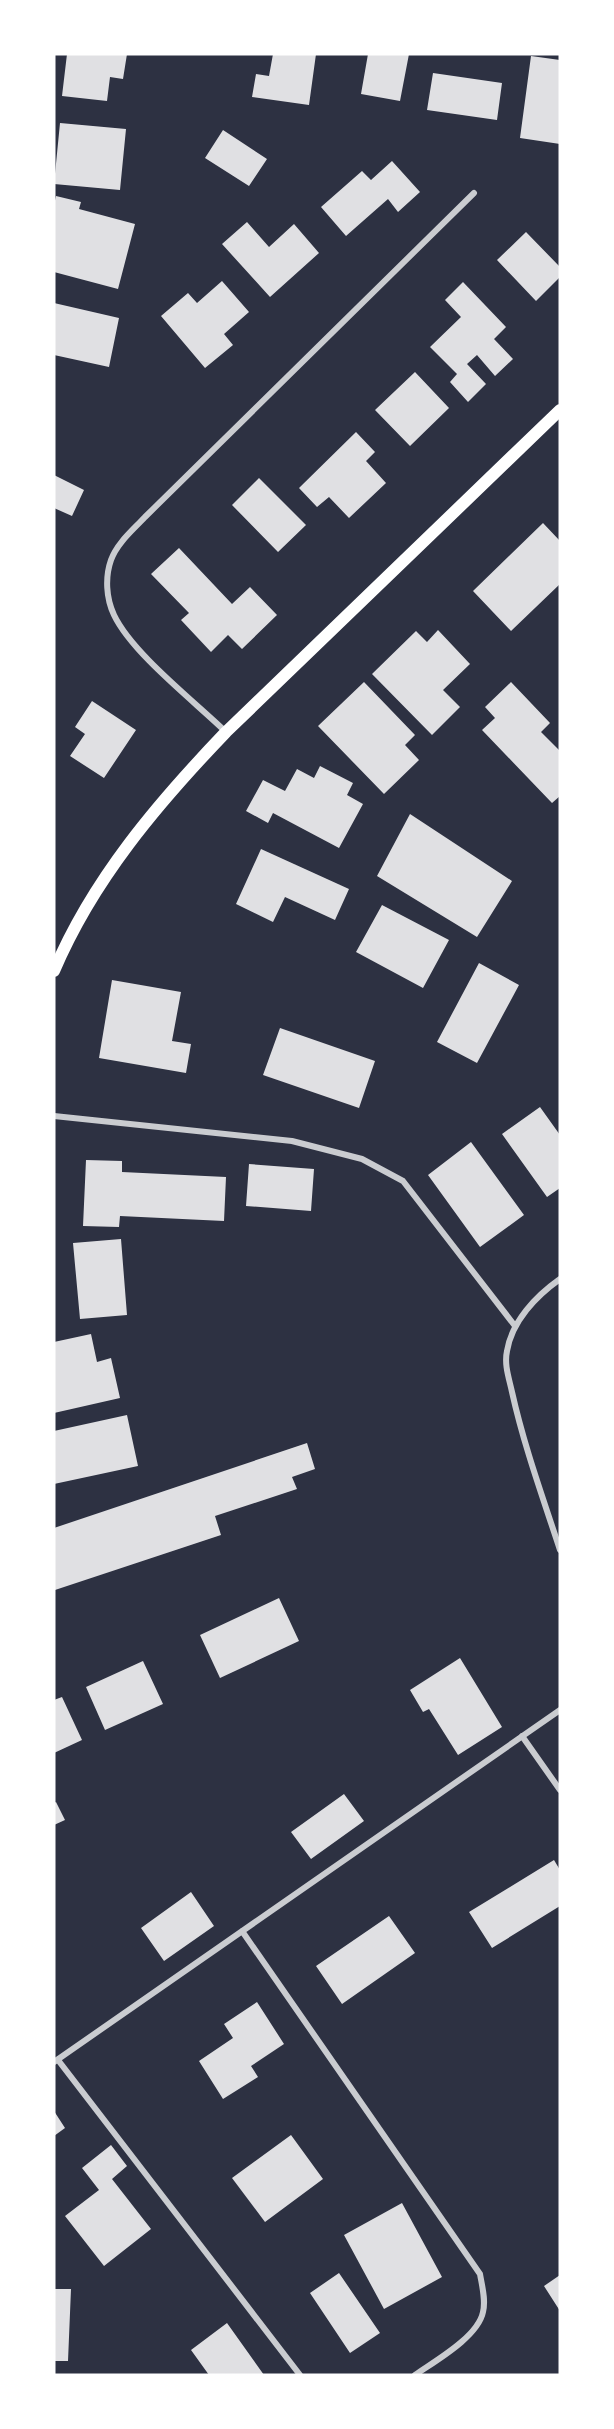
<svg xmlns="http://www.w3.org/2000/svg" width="614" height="2429" font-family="'Alegreya Sans',sans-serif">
  <rect width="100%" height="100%" fill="#2d3142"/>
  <path fill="#e0e0e3" d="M 67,54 L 127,54 L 123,79 L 110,77 L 107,101 L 62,96 Z
    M 273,54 L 316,54 L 309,105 L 252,97 L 256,74 L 269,76 Z
    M 368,54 L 409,54 L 400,101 L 361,94 Z
    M 531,56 L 560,60 L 560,144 L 520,138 Z
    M 433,73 L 502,83 L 497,120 L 427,110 Z
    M 60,123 L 126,129 L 120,190 L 54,184 Z
    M 223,130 L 267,159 L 249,186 L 205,158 Z
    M 392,161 L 420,192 L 398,212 L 388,199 L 346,236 L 321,207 L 362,171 L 371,180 Z
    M 56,196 L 81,202 L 79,209 L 135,224 L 118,289 L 54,272 L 54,205 Z
    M 247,222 L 269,247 L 294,224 L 319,253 L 270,297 L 222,244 Z
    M 526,232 L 560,267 L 560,277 L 536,301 L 497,260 Z
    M 222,281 L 249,312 L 224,334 L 233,345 L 205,368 L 161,316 L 188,293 L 197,303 Z
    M 463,282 L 506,327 L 494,339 L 513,359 L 495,376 L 477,355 L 467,364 L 486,384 L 468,402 L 450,382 L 457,374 L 430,347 L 461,317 L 445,300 Z
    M 54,303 L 119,318 L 109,367 L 54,355 Z
    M 415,372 L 449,408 L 410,446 L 375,410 Z
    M 356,432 L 375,452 L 366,461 L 386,483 L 349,518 L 329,497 L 317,507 L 299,488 Z
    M 54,475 L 84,490 L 72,516 L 54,508 Z
    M 259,478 L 306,525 L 278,552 L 232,505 Z
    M 543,523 L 560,541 L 560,584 L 511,631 L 473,591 Z
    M 179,548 L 232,604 L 250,587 L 277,615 L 242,649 L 228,635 L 211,652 L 181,620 L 189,613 L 151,574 Z
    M 438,630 L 470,664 L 443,690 L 460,707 L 432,735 L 372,674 L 416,631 L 427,642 Z
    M 364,682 L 415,735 L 405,745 L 419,760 L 384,794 L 318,726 Z
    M 511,682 L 550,723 L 541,732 L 560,751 L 560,796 L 552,803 L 482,730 L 495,718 L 485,707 Z
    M 92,701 L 136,730 L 104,778 L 70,756 L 85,734 L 75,727 Z
    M 320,766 L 353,783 L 347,795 L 363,804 L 339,848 L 273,813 L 268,823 L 246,811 L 263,780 L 285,791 L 297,769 L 314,778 Z
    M 410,814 L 512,881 L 477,937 L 377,876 Z
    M 261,849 L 349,889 L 335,920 L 285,897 L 273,922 L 236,904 Z
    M 382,905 L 449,940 L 423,988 L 356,952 Z
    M 479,963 L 519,985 L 477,1063 L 437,1042 Z
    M 112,980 L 181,992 L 172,1041 L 191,1044 L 186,1073 L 99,1058 Z
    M 280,1028 L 375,1061 L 359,1108 L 263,1075 Z
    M 540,1107 L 560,1135 L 560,1188 L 547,1197 L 502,1134 Z
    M 471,1142 L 524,1215 L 480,1247 L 428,1175 Z
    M 86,1160 L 122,1161 L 122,1172 L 226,1177 L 224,1221 L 120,1216 L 119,1227 L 83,1226 Z
    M 249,1164 L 314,1169 L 311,1211 L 246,1206 Z
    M 121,1239 L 127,1315 L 80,1319 L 73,1243 Z
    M 91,1334 L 97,1362 L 111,1358 L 120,1398 L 54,1413 L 54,1342 Z
    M 127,1415 L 138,1466 L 54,1484 L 54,1431 Z
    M 307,1443 L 315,1469 L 292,1477 L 297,1489 L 215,1516 L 221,1535 L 55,1590 L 54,1528 Z
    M 279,1598 L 299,1641 L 220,1678 L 200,1635 Z
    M 460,1658 L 502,1727 L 458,1755 L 429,1709 L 423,1712 L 410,1690 Z
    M 143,1661 L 163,1704 L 105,1730 L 86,1687 Z
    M 62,1697 L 82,1740 L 54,1753 L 54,1700 Z
    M 344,1794 L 364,1821 L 311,1859 L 291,1832 Z
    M 56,1802 L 65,1820 L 54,1825 L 54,1803 Z
    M 554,1860 L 560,1870 L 560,1906 L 492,1948 L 469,1912 Z
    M 191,1892 L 214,1926 L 164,1961 L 141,1928 Z
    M 389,1916 L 415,1953 L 342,2004 L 316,1966 Z
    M 257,2002 L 284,2044 L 251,2066 L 258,2077 L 223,2099 L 199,2061 L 233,2038 L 224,2024 Z
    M 54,2111 L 65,2128 L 54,2136 Z
    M 291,2135 L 323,2179 L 265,2222 L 232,2178 Z
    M 111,2145 L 127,2166 L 112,2179 L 151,2229 L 104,2266 L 65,2216 L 99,2190 L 82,2168 Z
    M 402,2203 L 442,2277 L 384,2309 L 344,2235 Z
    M 339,2273 L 380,2333 L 350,2353 L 310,2293 Z
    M 560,2275 L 560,2311 L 544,2286 Z
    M 54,2289 L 71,2289 L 68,2361 L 54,2361 Z
    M 227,2323 L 264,2375 L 209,2375 L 191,2350 Z"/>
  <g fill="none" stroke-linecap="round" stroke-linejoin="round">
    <path stroke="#caccd0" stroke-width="6" d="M 226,732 C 194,701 132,653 114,615 C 106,598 105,577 111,560 C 117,543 133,530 145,517 L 474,193
      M 54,1116 L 292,1141 L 362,1159 L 403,1181 L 515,1326
      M 560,1279 C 536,1296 512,1321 507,1351 C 504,1365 509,1378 512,1392 C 524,1446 543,1498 560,1550
      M 522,1736 L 560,1790
      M 242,1931 L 480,2274 C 482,2286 486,2300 483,2312 C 478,2337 435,2361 415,2375
      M 58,2060 L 300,2375
      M 54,2062 L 560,1710"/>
    <path stroke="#fff" stroke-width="12" d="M 54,971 C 93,879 158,803 226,732 L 560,410"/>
  </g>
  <rect width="614" height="2429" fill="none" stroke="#ffffff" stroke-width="111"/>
</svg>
